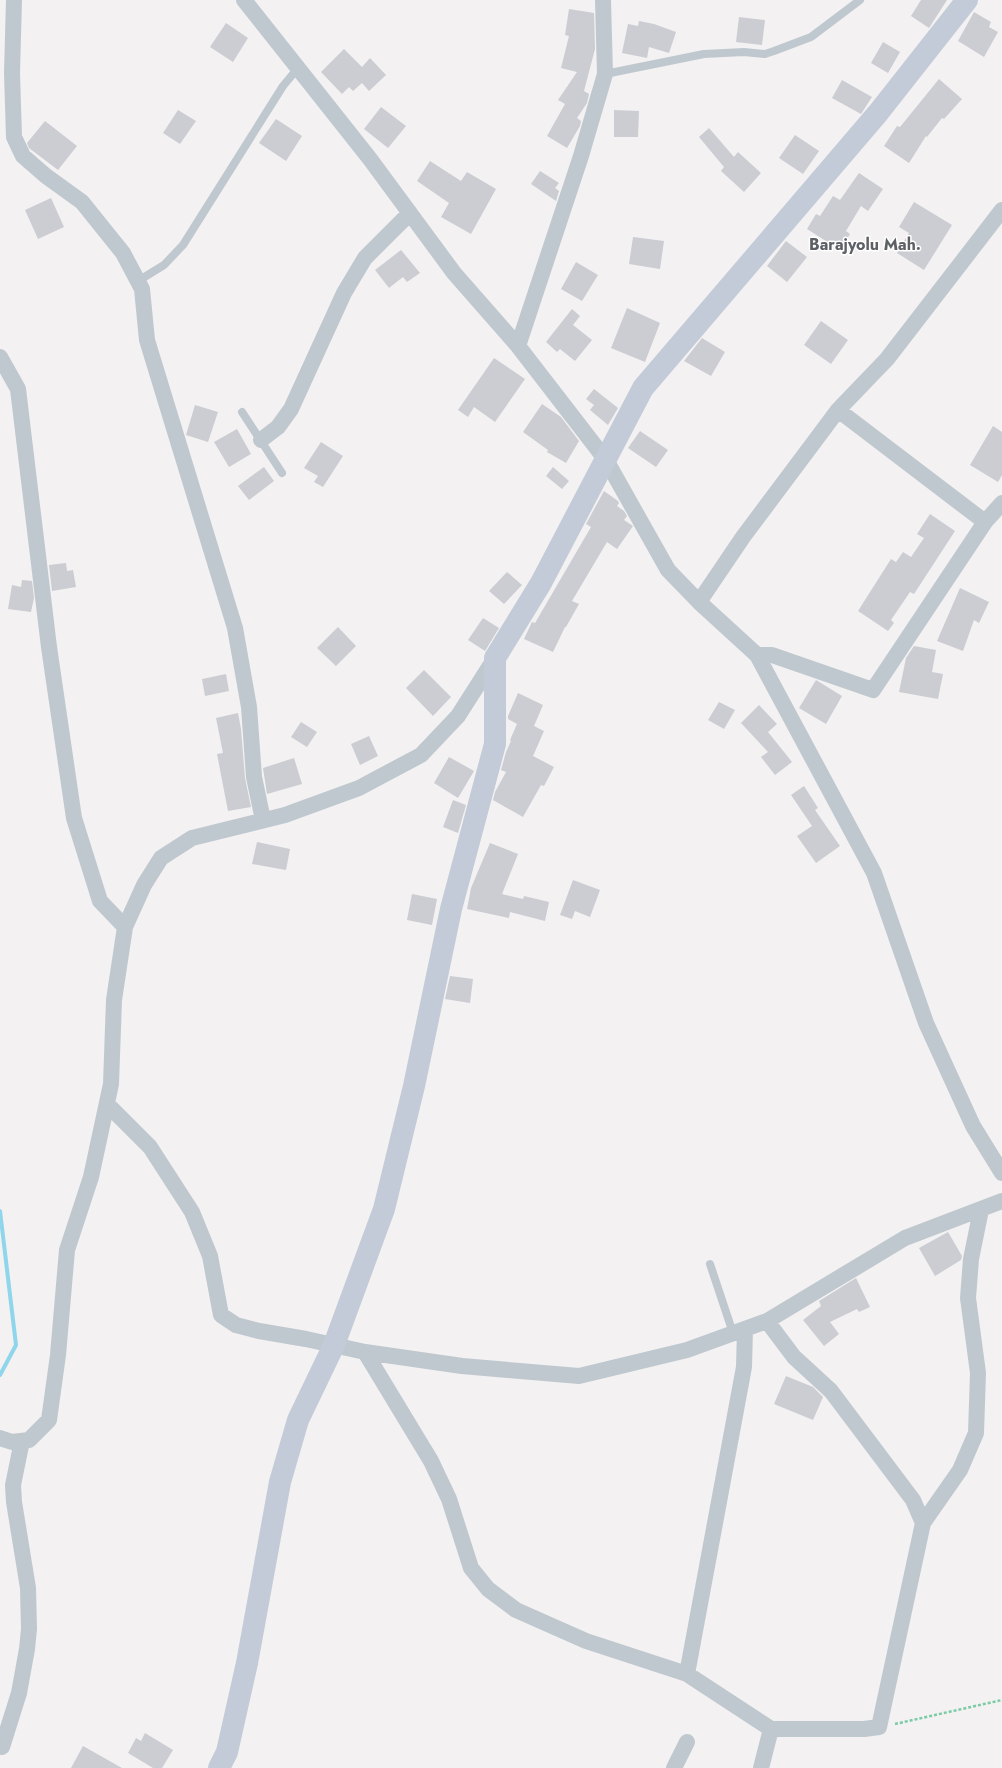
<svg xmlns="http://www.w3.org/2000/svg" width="1002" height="1768" font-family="Jost,sans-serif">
  <rect width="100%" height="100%" fill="#f3f1f1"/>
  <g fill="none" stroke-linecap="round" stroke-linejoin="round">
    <path stroke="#8fd5eb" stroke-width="4" d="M 0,1211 L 16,1345 L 0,1375"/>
  </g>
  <path fill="#cbcdd3" d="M 921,0 L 947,0 L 929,28 L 911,16 Z
    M 569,9 L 594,13 L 595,49 L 584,91 L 589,94 L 587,103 L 577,118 L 581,121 L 580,126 L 567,148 L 547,136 L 565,104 L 558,100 L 577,72 L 561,68 L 569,36 L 565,35 Z
    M 974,12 L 991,22 L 989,27 L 998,32 L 984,57 L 958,41 Z
    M 739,17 L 765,20 L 762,45 L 736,42 Z
    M 639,21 L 654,24 L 676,32 L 669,53 L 649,47 L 647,58 L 622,53 L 628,24 L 638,26 Z
    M 226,23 L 248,38 L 233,62 L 210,47 Z
    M 883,42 L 900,52 L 888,73 L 871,63 Z
    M 344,49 L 362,67 L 370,58 L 386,75 L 369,91 L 362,83 L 353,91 L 349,87 L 342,94 L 321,72 Z
    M 939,79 L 962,99 L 944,119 L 942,118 L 927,137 L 926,136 L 909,163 L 884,146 L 897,126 L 900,127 Z
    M 842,80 L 872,97 L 861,114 L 832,98 Z
    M 381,107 L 406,126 L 388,148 L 364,129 Z
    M 178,110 L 196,121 L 180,144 L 163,133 Z
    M 614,110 L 639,111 L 638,137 L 614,137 Z
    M 276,119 L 302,136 L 286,161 L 259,143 Z
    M 45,121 L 77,146 L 58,170 L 29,148 L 27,143 Z
    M 709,128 L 734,157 L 738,152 L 761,173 L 744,192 L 721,171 L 724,167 L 699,137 Z
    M 795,135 L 819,151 L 803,174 L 779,158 Z
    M 430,161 L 461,181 L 467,172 L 496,189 L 471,234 L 441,217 L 449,203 L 417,181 Z
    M 540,171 L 559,183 L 555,188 L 559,191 L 556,201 L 531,184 Z
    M 859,173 L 883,189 L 868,211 L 861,206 L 846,231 L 850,234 L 840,250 L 807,229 L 816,214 L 820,216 L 833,196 L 840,200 Z
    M 51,198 L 64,227 L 38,239 L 25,210 Z
    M 914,202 L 952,225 L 924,270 L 897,253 L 909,233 L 899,227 Z
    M 633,237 L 664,241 L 660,269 L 629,264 Z
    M 786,241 L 807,257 L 787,282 L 767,266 Z
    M 401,250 L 420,273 L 407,282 L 403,277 L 389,288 L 375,270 Z
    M 576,262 L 598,275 L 582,301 L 561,289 Z
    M 627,308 L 660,323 L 645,362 L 611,348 Z
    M 572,309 L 580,316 L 573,325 L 592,340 L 575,361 L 560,349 L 557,352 L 546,342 Z
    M 821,321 L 848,340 L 831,364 L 804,345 Z
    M 702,338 L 725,352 L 711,376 L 684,361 Z
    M 494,358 L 525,379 L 495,422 L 474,407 L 468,417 L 458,410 Z
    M 594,389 L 618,408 L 608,425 L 590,410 L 594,405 L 586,399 Z
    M 542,404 L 561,417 L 579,441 L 566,463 L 547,452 L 548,450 L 523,432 Z
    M 195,405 L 218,412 L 208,442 L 186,435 Z
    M 993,426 L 1002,432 L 1002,475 L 998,482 L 970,465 Z
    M 237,429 L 251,454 L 229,467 L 214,442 Z
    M 640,431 L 668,450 L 656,467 L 628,448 Z
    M 321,442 L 343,456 L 323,487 L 314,482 L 318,476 L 304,468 Z
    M 264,467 L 274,481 L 249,500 L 238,486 Z
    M 553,467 L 569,481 L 562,489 L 546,476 Z
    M 604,491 L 618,501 L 619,503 L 617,506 L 624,511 L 627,516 L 624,520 L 633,526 L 617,549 L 607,542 L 572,601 L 579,604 L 566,627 L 565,627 L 553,652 L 524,639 L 531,624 L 532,622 L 535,623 L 591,527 L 586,524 Z
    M 930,514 L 955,531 L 914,594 L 910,592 L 891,620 L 894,623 L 888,631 L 858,611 L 891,559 L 896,562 L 903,552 L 911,557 L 924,538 L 917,534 Z
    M 66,563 L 67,571 L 73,570 L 76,587 L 52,591 L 49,565 Z
    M 507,572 L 522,585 L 504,604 L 489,591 Z
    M 22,580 L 32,581 L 34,598 L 31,612 L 8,609 L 12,585 L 21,587 Z
    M 960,588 L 989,602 L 979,623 L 974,620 L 963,651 L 937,641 Z
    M 483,618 L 499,628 L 485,651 L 468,640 Z
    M 338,627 L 356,646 L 336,666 L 317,648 Z
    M 914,646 L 936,650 L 932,672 L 943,674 L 938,699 L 899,692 L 906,658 Z
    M 424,670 L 451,697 L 433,716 L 406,688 Z
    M 226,674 L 229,691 L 205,696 L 202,679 Z
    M 816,680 L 842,696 L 826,724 L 799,708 Z
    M 518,693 L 543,705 L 534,726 L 544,731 L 533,756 L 554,767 L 544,786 L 541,785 L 523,817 L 493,800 L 495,792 L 506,772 L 501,770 L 506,752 L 511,741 L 510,740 L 517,724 L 508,719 L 508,716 Z
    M 719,702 L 735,710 L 724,729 L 708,720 Z
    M 759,705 L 777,724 L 768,732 L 792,762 L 775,775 L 761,757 L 768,752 L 741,723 Z
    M 238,713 L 241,729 L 245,778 L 251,807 L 228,811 L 217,754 L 223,753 L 216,718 Z
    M 301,722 L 317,732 L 307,747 L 291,737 Z
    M 369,736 L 378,756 L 360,765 L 351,744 Z
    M 449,757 L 474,771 L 458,798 L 434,783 Z
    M 294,758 L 302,784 L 267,794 L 263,768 Z
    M 804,786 L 818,808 L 815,810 L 840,846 L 816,863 L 797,836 L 812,826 L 791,795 Z
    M 453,800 L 466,805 L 458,833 L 443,827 Z
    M 257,842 L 290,849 L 286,870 L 252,864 Z
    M 490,843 L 518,854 L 502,894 L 523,899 L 524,896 L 549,902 L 545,921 L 510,912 L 509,918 L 467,909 L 471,888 Z
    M 573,880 L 600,890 L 590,917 L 575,911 L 572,919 L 560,915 Z
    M 412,894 L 437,899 L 432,925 L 407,920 Z
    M 450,976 L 473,979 L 470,1003 L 445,999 Z
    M 948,1232 L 962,1256 L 961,1260 L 935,1276 L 919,1248 Z
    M 856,1278 L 870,1307 L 859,1312 L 857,1309 L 830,1322 L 839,1334 L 824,1346 L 803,1320 L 821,1306 L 819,1301 Z
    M 786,1376 L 813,1387 L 823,1397 L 813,1420 L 774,1404 Z
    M 145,1733 L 173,1750 L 162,1768 L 153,1768 L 128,1753 L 136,1738 L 141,1741 Z
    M 83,1746 L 122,1768 L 71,1768 Z"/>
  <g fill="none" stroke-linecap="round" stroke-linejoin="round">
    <path stroke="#79cca6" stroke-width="2.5" stroke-dasharray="3 2" stroke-linecap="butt" d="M 895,1724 L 1002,1700"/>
    <path stroke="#bfc8cf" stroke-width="8" d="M 605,74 L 704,54 L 744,52 L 765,54 L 774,51 L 811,37 L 860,0
      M 138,281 L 164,265 L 183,245 L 283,86 L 298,68
      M 242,412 L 282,473
      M 710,1264 L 733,1333"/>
    <path stroke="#bfc8cf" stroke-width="16" d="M 14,0 L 12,73 L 14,137 L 23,156 L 46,176 L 82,202 L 123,253 L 142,289 L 147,340 L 235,628 L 249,707 L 254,777 L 263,820
      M 244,0 L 370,159 L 454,273 L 518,346 L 606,460 L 668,570 L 699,602 L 757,655 L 874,873 L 926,1023 L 973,1126 L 1002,1173
      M 518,346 L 581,156 L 605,74 L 603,0
      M 0,357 L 18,389 L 49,647 L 74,818 L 100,901 L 125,927
      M 838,410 L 985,522
      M 261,440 L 278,427 L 291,409 L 344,293 L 365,258 L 410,213
      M 699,602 L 743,537 L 838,410 L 887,359 L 1002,210
      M 757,655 L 772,655 L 873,690 L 985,522 L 1002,503
      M 107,1104 L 150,1147 L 192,1212 L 210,1256 L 221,1315 L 236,1325 L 259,1331 L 306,1339 L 365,1352 L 462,1366 L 579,1376 L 687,1350 L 767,1321 L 905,1238 L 1002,1201
      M 767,1321 L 794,1357 L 831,1391 L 913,1500 L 923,1523
      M 365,1352 L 431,1461 L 449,1499 L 471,1568 L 488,1589 L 516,1610 L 586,1641 L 687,1674 L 771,1729 L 864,1729 L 879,1727 L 923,1523 L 960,1470 L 976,1433 L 978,1373 L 968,1298 L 971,1259 L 981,1210
      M 0,1438 L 12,1442 L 29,1440 L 49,1420 L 58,1355 L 67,1250 L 91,1177 L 111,1084 L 114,1000 L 125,927 L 144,885 L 161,858 L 192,838 L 285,815 L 359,788 L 421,755 L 458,716 L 495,658
      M 687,1674 L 744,1367 L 745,1329
      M 2,1747 L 19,1693 L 27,1649 L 29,1629 L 28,1588 L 14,1502 L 13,1485 L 22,1441
      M 674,1768 L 687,1742
      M 761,1768 L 771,1729"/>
    <path stroke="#c2cbd7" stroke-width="22" d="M 219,1768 L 227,1752 L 247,1663 L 280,1482 L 298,1420 L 334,1345 L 384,1209 L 414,1086 L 451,909 L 495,744 L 495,658 L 541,583 L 643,388 L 878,113 L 967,0"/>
  </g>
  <g text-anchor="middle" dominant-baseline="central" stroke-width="3" stroke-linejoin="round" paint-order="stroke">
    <g font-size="16" font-weight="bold" fill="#5d6166" stroke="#fff">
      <text x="865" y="244">Barajyolu Mah.</text>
    </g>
  </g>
</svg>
